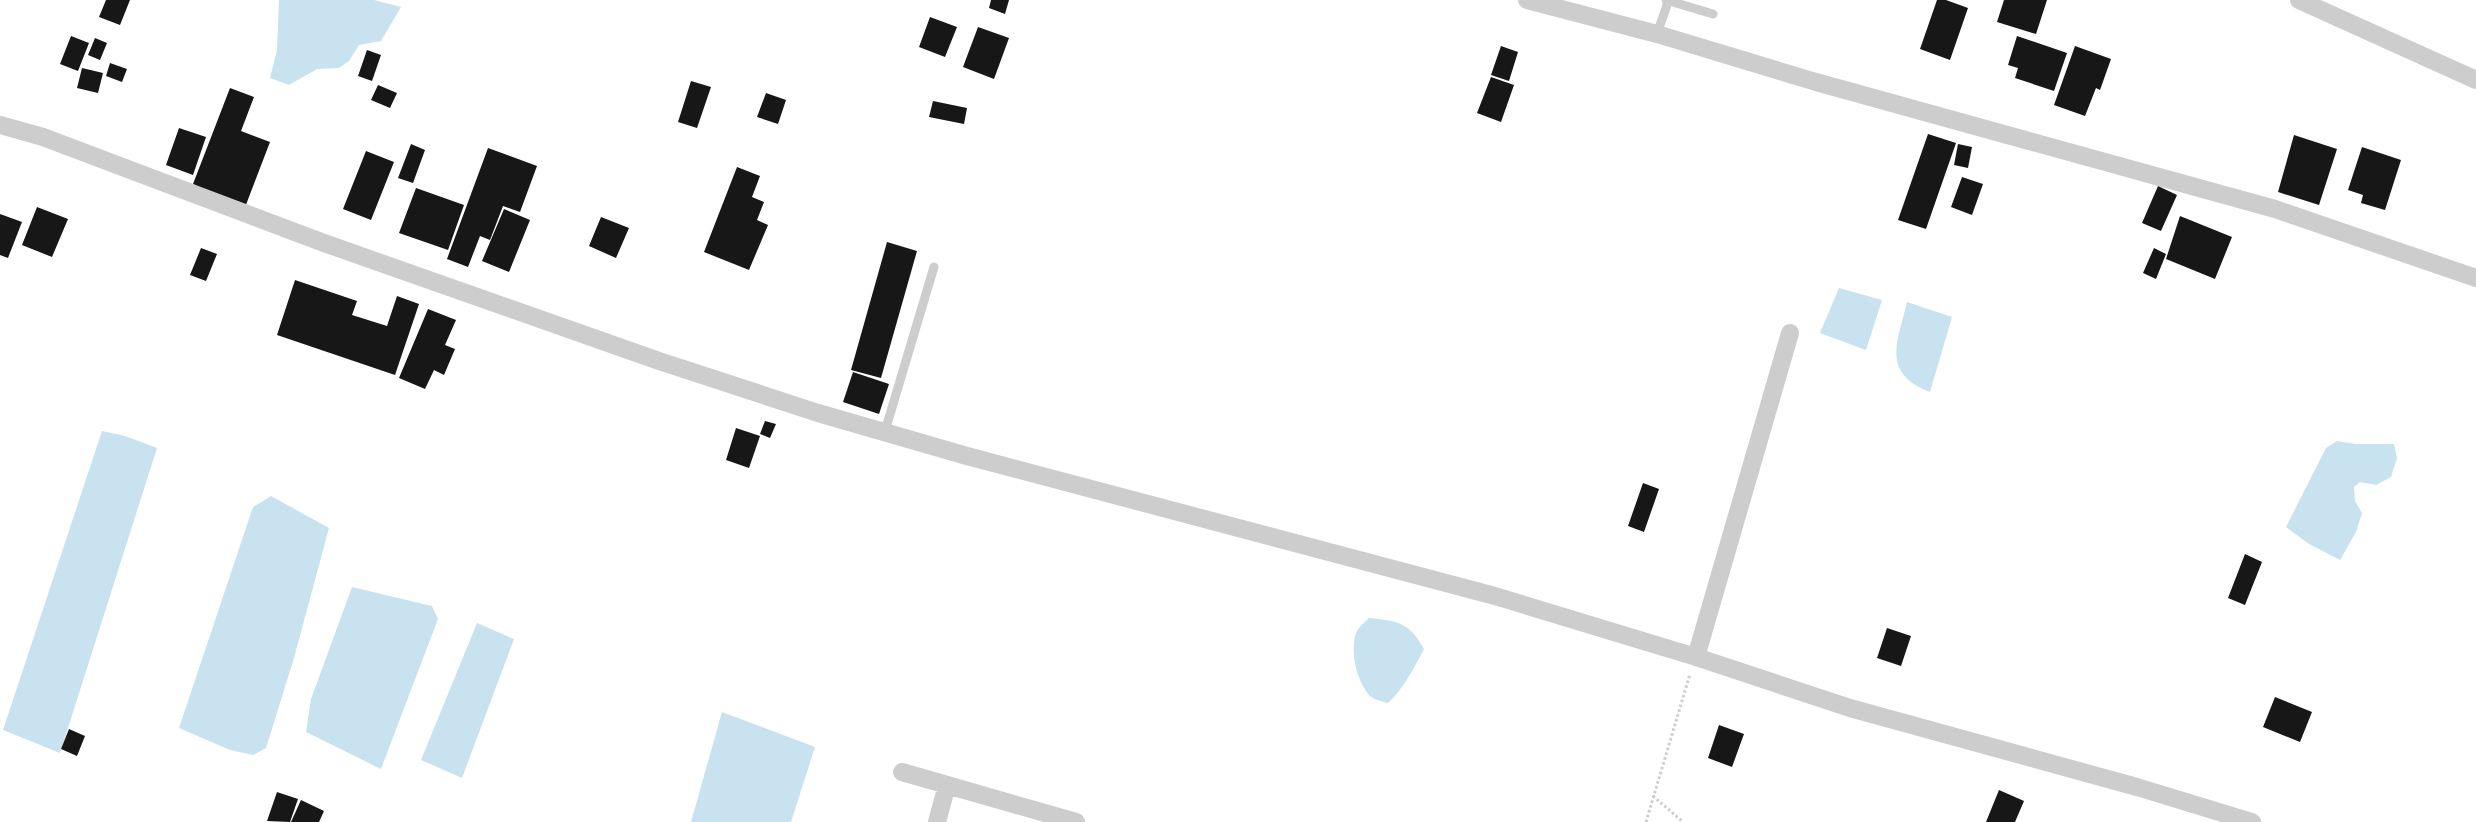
<svg xmlns="http://www.w3.org/2000/svg" width="2476" height="822" font-family="Poppins,sans-serif">
  <rect width="100%" height="100%" fill="#fff"/>
  <path fill="#c8e2ef" d="M 279,0 L 374,0 L 401,7 L 381,41 L 359,45 L 349,61 L 339,68 L 317,69 L 289,85 L 270,78 L 277,50 Z
    M 1839,288 L 1882,300 L 1866,350 L 1820,333 Z
    M 1907,302 L 1952,317 L 1930,392 C 1880,373 1898,341 1907,302 Z
    M 102,431 L 125,436 L 157,448 L 60,753 L 3,730 Z
    M 2337,441 L 2355,444 L 2394,444 L 2397,458 L 2391,477 L 2376,485 L 2360,482 L 2354,487 L 2355,501 L 2362,513 L 2356,532 L 2340,560 L 2309,544 L 2286,527 L 2326,448 Z
    M 271,496 L 329,528 L 294,658 L 266,748 L 253,755 L 230,750 L 179,728 L 253,507 Z
    M 352,587 L 432,606 L 438,619 L 381,769 L 306,732 L 311,699 Z
    M 1369,618 C 1398,621 1409,622 1424,649 C 1414,668 1404,688 1388,703 C 1382,701 1374,700 1370,696 C 1356,681 1350,651 1356,633 C 1358,627 1365,622 1369,618 Z
    M 477,623 L 514,639 L 462,778 L 421,760 Z
    M 722,712 L 815,747 L 791,822 L 691,822 Z"/>
  <path fill="#171717" d="M 106,0 L 130,0 L 120,25 L 99,17 Z
    M 991,0 L 1009,0 L 1005,14 L 989,8 Z
    M 1937,0 L 1946,0 L 1968,8 L 1950,60 L 1920,49 Z
    M 2004,0 L 2047,0 L 2036,34 L 1997,22 Z
    M 930,17 L 957,27 L 945,57 L 919,47 Z
    M 978,27 L 1009,38 L 994,79 L 963,67 Z
    M 71,36 L 89,43 L 78,71 L 60,64 Z
    M 2017,36 L 2067,53 L 2054,91 L 2015,78 L 2018,68 L 2008,65 Z
    M 95,38 L 107,43 L 100,60 L 88,55 Z
    M 1501,46 L 1518,52 L 1509,81 L 1491,75 Z
    M 2075,46 L 2111,59 L 2100,90 L 2096,88 L 2085,116 L 2054,105 Z
    M 367,50 L 381,55 L 372,81 L 358,76 Z
    M 110,63 L 127,69 L 122,82 L 106,76 Z
    M 82,68 L 103,73 L 98,93 L 77,88 Z
    M 1491,77 L 1514,85 L 1501,122 L 1477,113 Z
    M 691,81 L 711,87 L 697,128 L 678,122 Z
    M 378,85 L 397,93 L 390,108 L 371,100 Z
    M 230,88 L 254,97 L 241,131 L 270,142 L 244,210 L 193,184 Z
    M 766,93 L 786,100 L 778,124 L 757,117 Z
    M 933,101 L 967,108 L 964,124 L 929,117 Z
    M 179,128 L 206,137 L 193,175 L 166,165 Z
    M 1928,134 L 1956,143 L 1926,229 L 1898,220 Z
    M 2294,135 L 2337,149 L 2319,205 L 2278,192 Z
    M 411,144 L 425,150 L 413,183 L 398,178 Z
    M 1958,144 L 1972,147 L 1968,168 L 1954,165 Z
    M 2362,147 L 2401,160 L 2385,210 L 2361,203 L 2363,195 L 2348,190 Z
    M 488,148 L 537,166 L 520,212 L 503,206 L 490,240 L 480,236 L 468,267 L 447,259 Z
    M 366,151 L 394,162 L 371,220 L 343,209 Z
    M 737,167 L 760,176 L 752,197 L 764,202 L 757,220 L 768,225 L 749,270 L 704,252 Z
    M 1962,177 L 1983,184 L 1972,215 L 1951,207 Z
    M 2158,186 L 2177,195 L 2161,231 L 2142,223 Z
    M 416,188 L 464,205 L 448,250 L 399,233 Z
    M 37,207 L 68,219 L 52,257 L 22,245 Z
    M 504,209 L 530,220 L 509,272 L 482,261 Z
    M 0,214 L 22,222 L 8,258 L 0,255 Z
    M 2180,216 L 2232,237 L 2215,279 L 2166,259 Z
    M 601,217 L 629,228 L 616,258 L 589,246 Z
    M 887,242 L 917,251 L 881,378 L 851,370 Z
    M 201,248 L 217,254 L 206,281 L 190,275 Z
    M 2154,248 L 2166,254 L 2156,279 L 2143,273 Z
    M 295,280 L 357,301 L 352,315 L 387,326 L 397,296 L 419,304 L 395,375 L 277,335 Z
    M 428,309 L 456,320 L 445,345 L 455,349 L 444,375 L 434,370 L 425,389 L 399,378 Z
    M 853,372 L 889,384 L 879,414 L 843,402 Z
    M 765,421 L 776,424 L 770,438 L 760,434 Z
    M 736,428 L 760,436 L 749,468 L 726,460 Z
    M 1643,483 L 1659,489 L 1644,532 L 1628,526 Z
    M 2245,554 L 2262,562 L 2245,605 L 2228,598 Z
    M 1887,628 L 1911,636 L 1901,666 L 1877,658 Z
    M 2275,697 L 2312,712 L 2300,742 L 2263,727 Z
    M 1719,725 L 1744,734 L 1732,767 L 1708,758 Z
    M 69,729 L 85,736 L 77,756 L 61,749 Z
    M 1999,790 L 2024,801 L 2015,822 L 1986,822 Z
    M 277,792 L 298,799 L 290,822 L 267,821 Z
    M 301,800 L 324,811 L 319,822 L 291,822 Z"/>
  <g fill="none" stroke-linecap="round" stroke-linejoin="round">
    <path stroke="#cdcdcd" stroke-width="3" stroke-dasharray="2.5 2.5" stroke-linecap="butt" d="M 1653,796 L 1683,822
      M 1646,822 L 1690,674"/>
    <path stroke="#cdcdcd" stroke-width="9" d="M 1666,0 L 1713,14
      M 1657,34 L 1668,2
      M 885,431 L 934,267"/>
    <path stroke="#cdcdcd" stroke-width="18" d="M 1527,0 L 1657,34 L 1816,82 L 2275,209 L 2476,278
      M 2299,0 L 2476,80
      M 0,125 L 43,137 L 324,243 L 659,361 L 818,413 L 967,456 L 1495,596 L 1696,657 L 1850,708 L 2137,787 L 2252,822
      M 1696,657 L 1790,333
      M 902,772 L 1076,822
      M 937,822 L 947,785"/>
  </g>
</svg>
